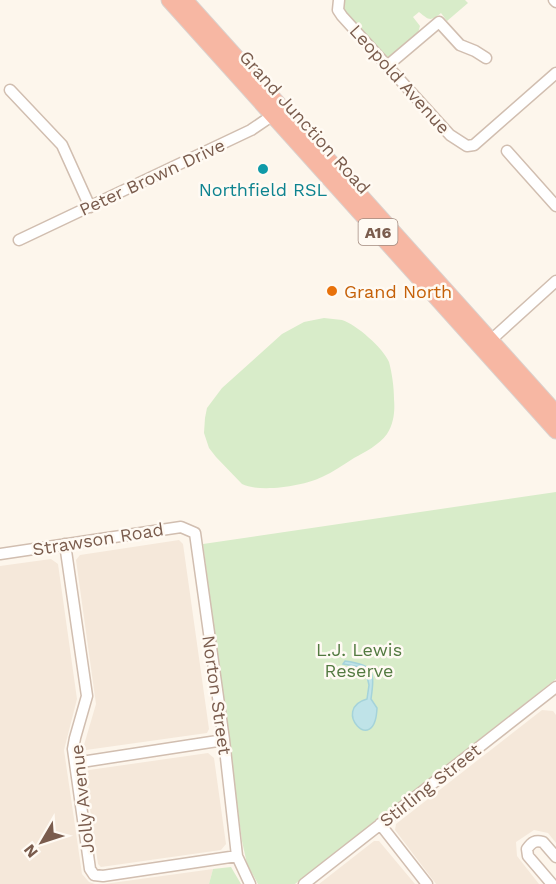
<svg xmlns="http://www.w3.org/2000/svg" width="556" height="884" font-family="'Work Sans',sans-serif">
  <rect width="100%" height="100%" fill="#fdf6ec"/>
  <path fill="#f5e8da" d="M 179,540 L 183,544 L 209,729 L 207,733 L 86,750 L 84,745 L 96,704 L 76,560 L 80,555 Z
    M 51,559 L 58,564 L 77,699 L 64,750 L 82,874 L 89,882 L 95,884 L 0,884 L 0,566 Z
    M 542,710 L 553,711 L 556,715 L 556,843 L 548,833 L 534,830 L 516,842 L 517,856 L 539,884 L 436,884 L 395,830 L 396,824 Z
    M 208,753 L 214,758 L 226,844 L 221,850 L 101,867 L 98,864 L 85,774 L 89,770 Z
    M 374,841 L 379,841 L 415,884 L 319,884 Z
    M 213,869 L 209,884 L 104,884 Z"/>
  <path fill="#d8ecc9" d="M 345,0 L 465,0 L 468,3 L 447,21 L 441,13 C 430,22 429,20 419,12 L 413,17 L 420,26 L 418,33 L 391,57 L 387,57 L 345,16 L 343,6 Z
    M 324,318 C 330,319 336,319 342,320 C 356,324 384,349 389,362 C 392,373 394,387 394,399 C 395,411 394,423 387,434 C 379,445 365,452 354,458 C 343,465 333,472 322,477 C 304,486 260,493 242,484 L 216,457 L 209,448 L 204,433 L 205,418 L 207,408 L 222,388 L 282,334 L 304,322 Z
    M 556,492 L 556,679 L 295,884 L 258,884 L 247,864 L 242,841 L 203,544 Z
    M 231,867 L 241,884 L 209,884 L 213,869 Z"/>
  <path fill="#bfe3e8" stroke="#a5d3da" stroke-width="1.5" d="M 345,661 C 374,665 375,671 371,699 L 377,708 C 375,758 330,709 367,699 L 369,685 L 366,672 L 360,667 L 343,664 Z"/>
  <g fill="none" stroke-linecap="round" stroke-linejoin="round">
    <g stroke="#d1beb0" stroke-width="13">
      <path id="minor" d="M 339,0 L 338,10 L 342,16 L 450,135 L 467,146 L 474,145 L 556,73
        M 554,0 L 556,2
        M 387,66 L 439,22 L 460,45 L 475,51 L 486,58
        M 10,90 L 62,145 L 90,207
        M 507,151 L 556,206
        M 19,240 L 251,130 L 276,113
        M 491,340 L 556,281
        M 65,544 L 87,696 L 75,738 L 73,749 L 90,869 L 94,875 L 103,876 L 237,856
        M 0,554 L 181,527 L 195,533 L 224,740 L 237,856 L 250,884
        M 75,763 L 224,740
        M 380,824 L 427,884
        M 304,884 L 556,687
        M 552,884 L 528,856 L 527,849 C 532,842 535,840 543,842 L 556,857"/>
    </g>
    <g stroke="#dad1cd" stroke-width="17">
      <path id="highway" d="M 169,0 L 556,431
        M 185,0 L 556,413"/>
    </g>
    <use href="#minor" stroke="#fff" stroke-width="10"/>
    <use href="#highway" stroke="#f7b7a3" stroke-width="15"/>
  </g>
  <circle fill="#0f9aa8" stroke="#fffaf3" stroke-width="2" cx="263" cy="169" r="6"/>
  <circle fill="#e8710a" stroke="#fffaf3" stroke-width="2" cx="332" cy="291" r="6"/>
  <g text-anchor="middle" dominant-baseline="central" stroke-width="5" stroke-linejoin="round" paint-order="stroke">
    <rect fill="#fffaf3" stroke="#a28b7f" stroke-width="1.5" x="358.5" y="219" width="39" height="26" rx="4.5"/>
    <g font-size="16" font-weight="bold" fill="#7a5c4d">
      <text x="378" y="232">A16</text>
    </g>
    <g font-size="18" fill="#7a5c4d" stroke="#fffaf3">
      <text transform="translate(400 79) rotate(48)">Leopold Avenue</text>
      <text transform="translate(305 122) rotate(48)">Grand Junction Road</text>
      <text transform="translate(152 177) rotate(-25)">Peter Brown Drive</text>
      <text transform="translate(98 539) rotate(-9)">Strawson Road</text>
      <text transform="translate(217 695) rotate(82)">Norton Street</text>
      <text transform="translate(430 785) rotate(-38)">Stirling Street</text>
      <text transform="translate(82 799) rotate(-96)">Jolly Avenue</text>
    </g>
    <g font-size="18" fill="#0d838f" stroke="#fffaf3">
      <text x="263" y="189">Northfield RSL</text>
    </g>
    <g font-size="18" fill="#c56008" stroke="#fffaf3" text-anchor="start">
      <text x="344" y="291">Grand North</text>
    </g>
    <g font-size="18" fill="#537a41" stroke="#fffaf3">
      <text x="359" y="649">L.J. Lewis<tspan x="359" dy="21">Reserve</tspan></text>
    </g>
  </g>
  <g transform="translate(42 842) rotate(231)" stroke="#fffaf3" stroke-width="4.5" paint-order="stroke">
  <path d="M0-4.5L10 22L0 15L-10 22Z" fill="#7a5c4d"/>
  <text y="-9" font-size="16" font-weight="bold" text-anchor="middle" fill="#7a5c4d">N</text>
  </g>
</svg>
